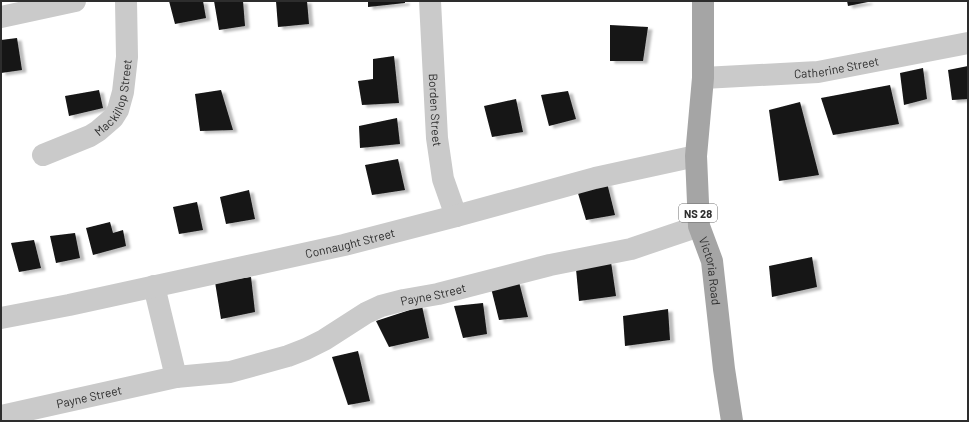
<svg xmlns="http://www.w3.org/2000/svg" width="969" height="422" font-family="Barlow,sans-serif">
  <defs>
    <filter id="shadow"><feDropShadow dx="4.5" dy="2.5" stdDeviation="1" flood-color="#0004"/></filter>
  </defs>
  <rect width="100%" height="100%" fill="#fff"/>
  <path fill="#141414" filter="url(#shadow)" d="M 169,1 L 203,1 L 206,18 L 175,24 Z
    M 214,1 L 243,1 L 245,26 L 219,30 Z
    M 276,1 L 307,1 L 309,24 L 278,27 Z
    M 368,1 L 405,1 L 405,3 L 368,7 Z
    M 847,1 L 868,1 L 868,2 L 848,6 Z
    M 610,25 L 648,27 L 643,61 L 610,61 Z
    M 17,38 L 22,70 L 1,73 L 1,40 Z
    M 394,56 L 399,103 L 362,105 L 358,81 L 373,79 L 373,59 Z
    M 968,66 L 968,99 L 952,100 L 948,70 Z
    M 923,68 L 927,99 L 904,105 L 900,73 Z
    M 890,85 L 899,124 L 833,135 L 821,98 Z
    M 99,90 L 103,108 L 69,116 L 65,96 Z
    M 221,90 L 233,130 L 200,131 L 195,94 Z
    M 568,91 L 576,119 L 549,126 L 541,95 Z
    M 516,99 L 523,132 L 492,137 L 484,106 Z
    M 800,102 L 819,175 L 779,181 L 769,110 Z
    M 397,118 L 400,144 L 360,148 L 359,126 Z
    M 398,159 L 405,190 L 372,195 L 365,165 Z
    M 607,183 L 615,215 L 586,220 L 577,190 Z
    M 249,190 L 255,219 L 226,224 L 220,197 Z
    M 197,202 L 203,230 L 179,234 L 173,207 Z
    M 110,222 L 113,233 L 123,230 L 126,246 L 93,255 L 86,228 Z
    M 75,233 L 80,258 L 56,263 L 50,236 Z
    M 34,240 L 41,268 L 19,272 L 11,243 Z
    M 812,257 L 817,287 L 772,297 L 769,266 Z
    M 611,262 L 616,296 L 579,301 L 576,269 Z
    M 251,277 L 255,312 L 221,319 L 215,282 Z
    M 519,282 L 528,317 L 499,320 L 491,288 Z
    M 483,303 L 487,334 L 463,338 L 454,306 Z
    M 422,306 L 429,338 L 389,347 L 376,321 Z
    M 668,309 L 670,340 L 625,346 L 623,316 Z
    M 358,351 L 370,401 L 348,405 L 332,357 Z"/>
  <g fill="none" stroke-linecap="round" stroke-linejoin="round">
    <g stroke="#cacaca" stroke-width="22">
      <path id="s1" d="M 430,1 L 437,138 L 443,179 L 456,216"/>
      <path d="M 1,17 L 75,1"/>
      <path id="s2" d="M 703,78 L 818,72 L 968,43"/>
      <path id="s3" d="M 43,155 L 90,136 L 98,131 L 113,118 L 118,110 L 123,92 L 127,57 L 126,1"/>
      <path d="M 154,286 L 176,377"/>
      <path id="s4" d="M 1,318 L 69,305 L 344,245 L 456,216 L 595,178 L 696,156"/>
      <path id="s5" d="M 1,416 L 176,377 L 230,372 L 288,356 L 306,349 L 324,340 L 366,313 L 381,306 L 404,300 L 438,294 L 550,265 L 631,249 L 699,226"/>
    </g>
    <path stroke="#a5a5a5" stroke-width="22" id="s6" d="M 703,1 L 703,78 L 696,156 L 699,226 L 712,261 L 724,369 L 732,421"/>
  </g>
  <g text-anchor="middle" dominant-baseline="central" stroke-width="4" stroke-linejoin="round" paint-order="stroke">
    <rect fill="#fff" stroke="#6c6c6c" stroke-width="1" x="679" y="204" width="38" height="18" rx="3"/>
    <g font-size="11" font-weight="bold" fill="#2d2d2d">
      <text x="698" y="213">NS 28</text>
    </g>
    <g font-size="12" fill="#2d2d2d" stroke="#fff">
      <text stroke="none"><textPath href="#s2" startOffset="134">Catherine Street</textPath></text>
      <text stroke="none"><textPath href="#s3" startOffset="99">Mackillop Street</textPath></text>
      <text stroke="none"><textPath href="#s1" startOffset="109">Borden Street</textPath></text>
      <text stroke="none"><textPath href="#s4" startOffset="357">Connaught Street</textPath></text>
      <text stroke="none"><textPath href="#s6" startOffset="272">Victoria Road</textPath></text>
      <text stroke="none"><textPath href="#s5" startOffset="453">Payne Street</textPath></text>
      <text stroke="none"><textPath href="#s5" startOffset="90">Payne Street</textPath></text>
    </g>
  </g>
  <rect width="969" height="422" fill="none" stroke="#2d2d2d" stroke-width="4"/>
</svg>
